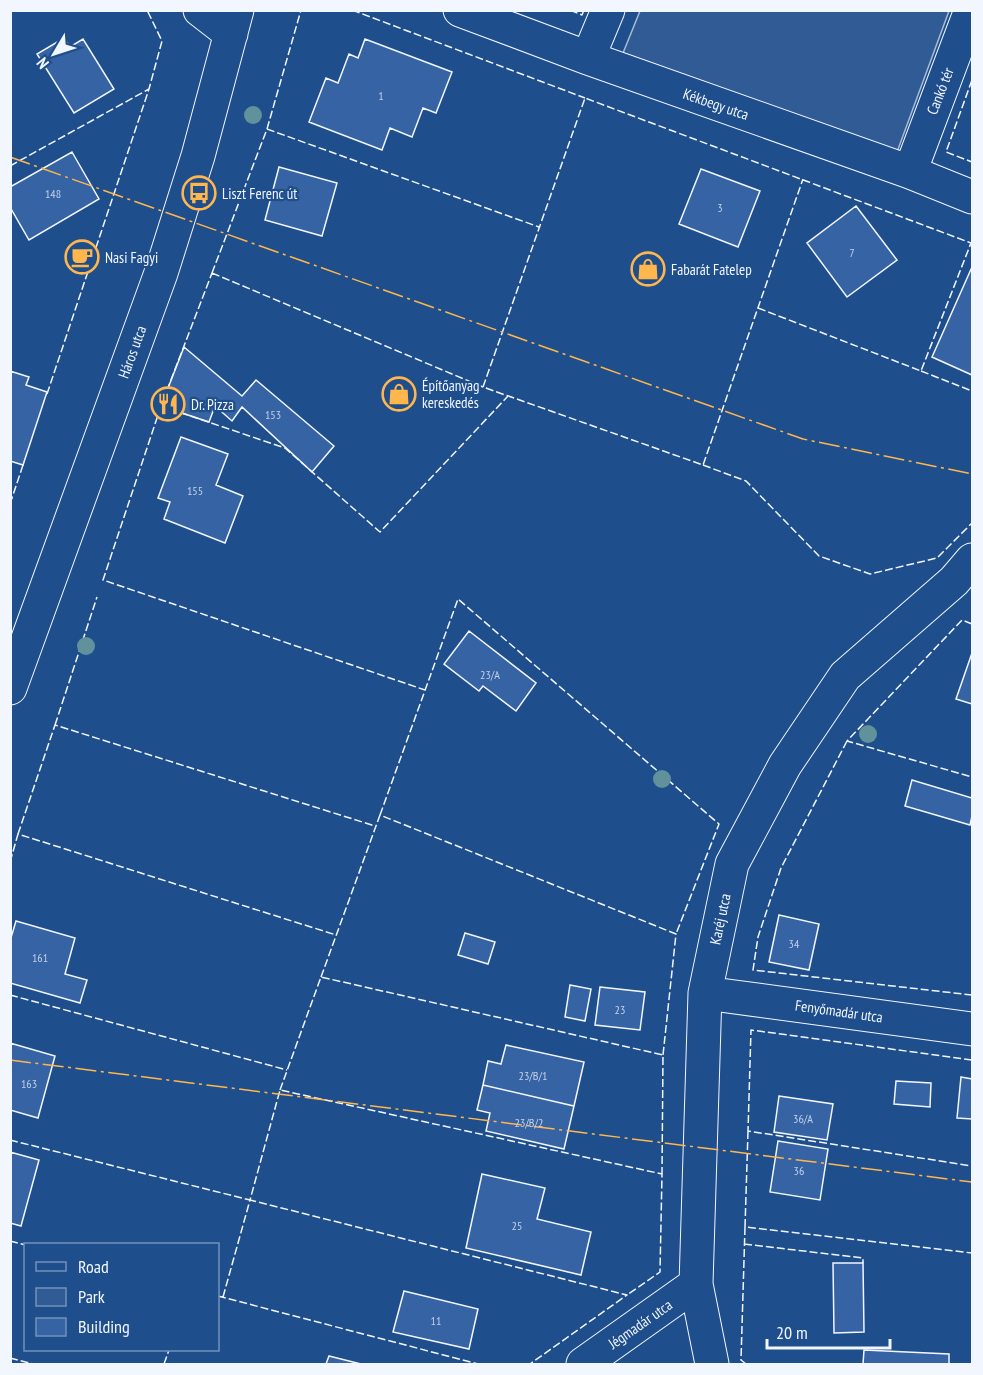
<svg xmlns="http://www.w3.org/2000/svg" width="983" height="1375" font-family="'PT Sans Narrow',sans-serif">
  <rect width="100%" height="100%" fill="#1f4e8c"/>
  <path fill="#305b95" stroke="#a8bbd7" stroke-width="1.5" d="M 640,11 L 949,11 L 897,152 L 623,53 Z"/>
  <path fill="#3563a3" stroke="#f2f6ff" stroke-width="1.5" d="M 64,38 L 70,47 L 83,39 L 114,89 L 74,113 L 37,54 Z
    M 365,39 L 452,72 L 436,113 L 423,108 L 412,137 L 390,128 L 382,150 L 309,122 L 326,78 L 338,83 L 349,54 L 358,58 Z
    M 72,152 L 99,199 L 29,240 L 10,207 L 10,187 Z
    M 279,167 L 337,183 L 322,236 L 265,220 Z
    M 701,169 L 760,191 L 738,247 L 679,224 Z
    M 856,206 L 897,260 L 847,297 L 807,243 Z
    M 972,267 L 972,375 L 932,357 Z
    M 184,347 L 242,396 L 256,380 L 334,446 L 312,472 L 242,407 L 232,421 L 215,406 L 209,422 L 161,406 Z
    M 10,371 L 29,377 L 26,385 L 47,392 L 23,465 L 10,461 Z
    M 181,437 L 228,454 L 216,485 L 243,496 L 225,543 L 164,519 L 170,502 L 158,498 Z
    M 469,631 L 536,683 L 516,711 L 483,686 L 479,691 L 444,664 Z
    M 972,653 L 972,704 L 956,699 Z
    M 912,780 L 972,798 L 972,816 L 970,825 L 905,806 Z
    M 779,915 L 819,924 L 809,970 L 769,962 Z
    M 16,921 L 75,938 L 65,974 L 87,980 L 80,1003 L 10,983 L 10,941 Z
    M 465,933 L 495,942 L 488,964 L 458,955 Z
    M 570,985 L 591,989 L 585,1021 L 565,1017 Z
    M 600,987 L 645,992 L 640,1030 L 595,1025 Z
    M 10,1043 L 55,1056 L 38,1118 L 10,1110 Z
    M 506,1045 L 584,1062 L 574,1106 L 483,1085 L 488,1061 L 501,1064 Z
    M 961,1077 L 972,1079 L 972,1119 L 957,1118 Z
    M 896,1081 L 931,1083 L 930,1107 L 894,1104 Z
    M 483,1085 L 574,1106 L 564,1149 L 486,1131 L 490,1113 L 477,1110 Z
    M 779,1096 L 833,1104 L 827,1140 L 774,1132 Z
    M 778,1141 L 828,1149 L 820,1200 L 770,1192 Z
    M 10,1152 L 39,1160 L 21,1226 L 10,1223 Z
    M 482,1174 L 545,1188 L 537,1219 L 591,1232 L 581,1275 L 466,1248 Z
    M 833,1263 L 863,1263 L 864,1332 L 834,1333 Z
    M 404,1291 L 478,1309 L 469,1349 L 393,1332 Z
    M 864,1350 L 949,1354 L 949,1364 L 863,1364 Z
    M 329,1356 L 361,1364 L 326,1364 Z"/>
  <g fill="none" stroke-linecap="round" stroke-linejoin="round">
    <g stroke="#f2f6ff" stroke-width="35">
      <path id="minor" d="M 200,10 L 231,34
        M 460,10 L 588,58 L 910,172 L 972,197
        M 588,58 L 608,10
        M 910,172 L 971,10
        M 10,688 L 161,273 L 198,156 L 237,10
        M 705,993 L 972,1029
        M 583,1364 L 696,1284
        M 712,1364 L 696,1284 L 705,993 L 732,864 L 785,765 L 845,676 L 954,581 L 972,560"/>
    </g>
    <use href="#minor" stroke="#1f4e8c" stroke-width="33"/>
    <path stroke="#f2f6ff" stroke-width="1.5" stroke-dasharray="8 3" stroke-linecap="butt" d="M 352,10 L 585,98
      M 570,10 L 582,15 L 584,10
      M 10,11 L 11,10
      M 972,80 L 946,152 L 972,162
      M 267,129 L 301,10
      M 10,166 L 149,89
      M 212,273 L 483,387 L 508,396 L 380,532 L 285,448 L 161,406 Z
      M 212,273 L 267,129 L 539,227
      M 758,308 L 921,371 L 971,243 L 585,98 L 483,387 L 703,465 L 803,179
      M 921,371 L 972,391
      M 47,394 L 149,89 L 162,41 L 147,10
      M 161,406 L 103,580 L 425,690
      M 703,465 L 746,481 L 819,556 L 870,574 L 937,558 L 972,523
      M 10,504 L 24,462
      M 972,624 L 962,620 L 847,741 L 972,777
      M 55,725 L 97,597
      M 847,741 L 781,868 L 758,937 L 753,970 L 972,995
      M 380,815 L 458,599 L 719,824 L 676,934
      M 18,834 L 55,725 L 375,826
      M 10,862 L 18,834 L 336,935
      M 321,977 L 380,815 L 676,934 L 663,1055
      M 10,995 L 287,1070
      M 972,1060 L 751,1030 L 748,1131 L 972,1166
      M 280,1090 L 321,977 L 663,1055 L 662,1174
      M 748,1131 L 745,1227 L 972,1253
      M 10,1140 L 250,1200 L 280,1090 L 662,1174 L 660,1272 L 627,1295
      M 745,1227 L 741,1360 L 746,1364
      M 10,1241 L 26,1245
      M 744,1244 L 863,1258 L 863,1263
      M 218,1296 L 478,1364
      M 223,1297 L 250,1200 L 627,1295 L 530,1364
      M 10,1358 L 33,1364
      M 164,1364 L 169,1350"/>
    <path stroke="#ffb74d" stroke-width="1.5" stroke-dasharray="21 4.5 3 4.5" stroke-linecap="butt" d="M 10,157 L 803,439 L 972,474
      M 10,1060 L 972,1182"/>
  </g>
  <g fill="#61919a">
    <circle cx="253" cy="115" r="9"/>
    <circle cx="86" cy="646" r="9"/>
    <circle cx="868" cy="734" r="9"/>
    <circle cx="662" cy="779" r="9"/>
  </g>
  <defs>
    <g id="bus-ring" transform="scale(1.725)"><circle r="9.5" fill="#1f4e8c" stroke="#ffb74d" stroke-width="1.5"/><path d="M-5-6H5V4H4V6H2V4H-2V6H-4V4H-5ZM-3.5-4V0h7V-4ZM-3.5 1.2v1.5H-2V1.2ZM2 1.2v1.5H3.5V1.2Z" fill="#ffb74d"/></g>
    <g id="cafe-ring" transform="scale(1.725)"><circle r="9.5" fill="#1f4e8c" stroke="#ffb74d" stroke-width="1.5"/><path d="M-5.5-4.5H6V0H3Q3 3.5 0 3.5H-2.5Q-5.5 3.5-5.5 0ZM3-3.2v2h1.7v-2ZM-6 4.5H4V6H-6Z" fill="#ffb74d"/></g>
    <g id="shop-ring" transform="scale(1.725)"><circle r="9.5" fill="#1f4e8c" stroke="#ffb74d" stroke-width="1.5"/><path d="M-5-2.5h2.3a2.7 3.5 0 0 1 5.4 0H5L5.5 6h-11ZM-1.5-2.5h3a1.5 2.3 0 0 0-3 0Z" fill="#ffb74d"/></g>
    <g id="restaurant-ring" transform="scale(1.725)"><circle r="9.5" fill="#1f4e8c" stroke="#ffb74d" stroke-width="1.5"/><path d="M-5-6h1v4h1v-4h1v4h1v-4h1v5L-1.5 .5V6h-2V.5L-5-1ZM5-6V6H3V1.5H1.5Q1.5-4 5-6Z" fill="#ffb74d"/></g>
  </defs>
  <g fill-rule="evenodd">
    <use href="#bus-ring" x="199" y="193"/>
    <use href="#cafe-ring" x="82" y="257"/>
    <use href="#shop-ring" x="648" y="269"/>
    <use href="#shop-ring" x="399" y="394"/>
    <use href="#restaurant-ring" x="168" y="404"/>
  </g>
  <g text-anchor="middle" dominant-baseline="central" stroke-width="4.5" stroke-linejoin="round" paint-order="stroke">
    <g font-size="12" fill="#c3d1e8">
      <text x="381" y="95">1</text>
      <text x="53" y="193">148</text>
      <text x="720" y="207">3</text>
      <text x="852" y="252">7</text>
      <text x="273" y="414">153</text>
      <text x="195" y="490">155</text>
      <text x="490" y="674">23/A</text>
      <text x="794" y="943">34</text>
      <text x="40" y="957">161</text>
      <text x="620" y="1009">23</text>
      <text x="533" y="1075">23/B/1</text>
      <text x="29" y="1083">163</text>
      <text x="803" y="1118">36/A</text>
      <text x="529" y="1122">23/B/2</text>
      <text x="799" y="1170">36</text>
      <text x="517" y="1225">25</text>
      <text x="436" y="1320">11</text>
    </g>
    <g font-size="15" fill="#f2f6ff" stroke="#1f4e8c">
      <text transform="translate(940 91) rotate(-69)">Cankó tér</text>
      <text transform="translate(716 104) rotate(19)">Kékbegy utca</text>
      <text transform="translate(132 352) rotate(-70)">Háros utca</text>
      <text transform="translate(720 919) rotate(-78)">Karéj utca</text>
      <text transform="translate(839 1011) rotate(8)">Fenyőmadár utca</text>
      <text transform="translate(640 1324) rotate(-35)">Jégmadár utca</text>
    </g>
    <g font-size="15" fill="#f2f6ff" stroke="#1f4e8c" text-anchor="start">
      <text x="222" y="193">Liszt Ferenc út</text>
      <text x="105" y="257">Nasi Fagyi</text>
      <text x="671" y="269">Fabarát Fatelep</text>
      <text x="422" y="385">Építőanyag<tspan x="422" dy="17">kereskedés</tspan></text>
      <text x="191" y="404">Dr. Pizza</text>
    </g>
  </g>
  <rect width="983" height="1375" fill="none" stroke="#f2f6ff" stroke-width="24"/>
  <rect x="24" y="1243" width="195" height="108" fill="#1f4e8c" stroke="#7391ba" stroke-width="1.5"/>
  <rect x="36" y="1262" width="30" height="9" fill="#1f4e8c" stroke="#7391ba" stroke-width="1.5"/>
  <text x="78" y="1273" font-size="18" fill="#f2f6ff">Road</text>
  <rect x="36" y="1288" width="30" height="18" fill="#305b95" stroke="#7391ba" stroke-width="1.5"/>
  <text x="78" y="1303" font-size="18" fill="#f2f6ff">Park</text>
  <rect x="36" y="1318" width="30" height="18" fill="#3563a3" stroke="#7391ba" stroke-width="1.5"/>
  <text x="78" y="1333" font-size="18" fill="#f2f6ff">Building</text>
  <g transform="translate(54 54) rotate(231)" stroke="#1f4e8c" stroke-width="4.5" paint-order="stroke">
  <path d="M0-4.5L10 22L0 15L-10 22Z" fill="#f2f6ff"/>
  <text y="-9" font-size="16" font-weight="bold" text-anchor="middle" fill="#f2f6ff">N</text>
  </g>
  <path d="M767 1339v9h123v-9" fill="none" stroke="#f2f6ff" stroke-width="3"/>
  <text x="776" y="1339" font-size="18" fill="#f2f6ff" stroke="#1f4e8c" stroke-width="4.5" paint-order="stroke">20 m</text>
</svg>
